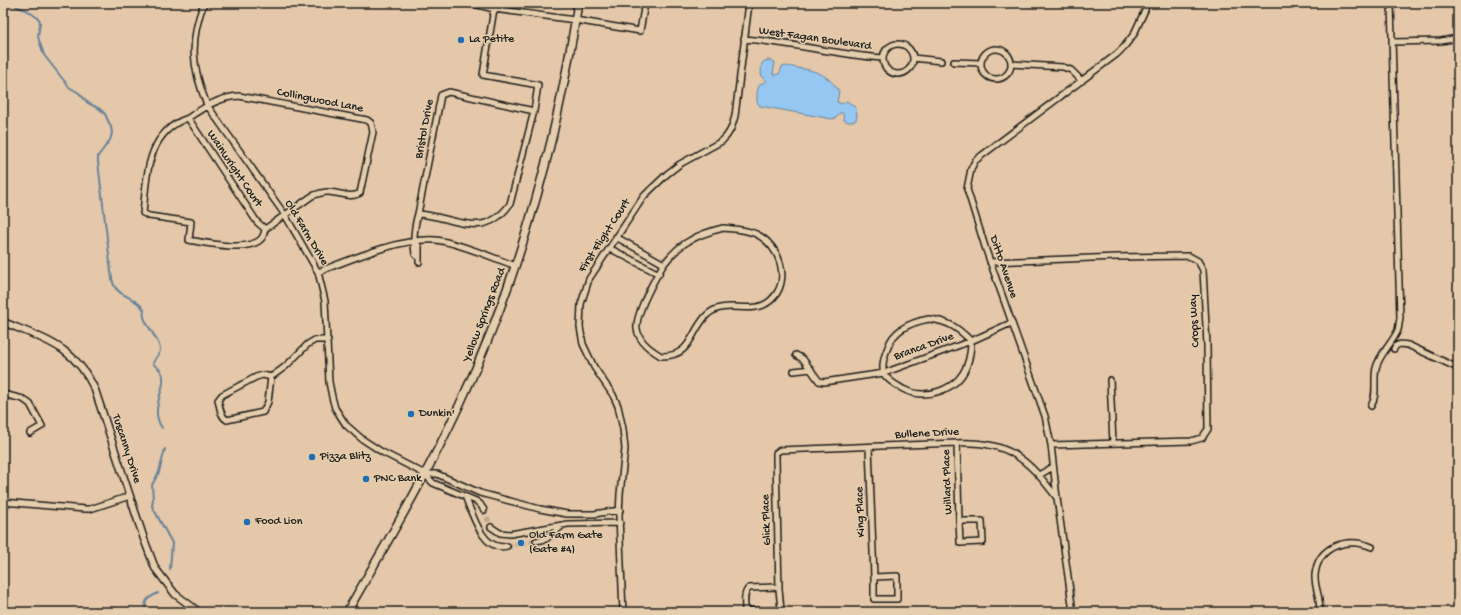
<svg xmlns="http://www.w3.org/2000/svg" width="1461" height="615" font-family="'Gochi Hand',sans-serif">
  <rect width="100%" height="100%" fill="#e4c8a9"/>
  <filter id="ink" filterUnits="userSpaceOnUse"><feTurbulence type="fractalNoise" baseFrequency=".025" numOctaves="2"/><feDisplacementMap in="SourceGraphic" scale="8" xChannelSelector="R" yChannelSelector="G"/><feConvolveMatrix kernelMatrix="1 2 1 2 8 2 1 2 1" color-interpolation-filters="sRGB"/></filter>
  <g filter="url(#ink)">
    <path fill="#95c7f2" stroke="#65839c" d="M 768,60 L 775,62 L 773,74 L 775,75 L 779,74 L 782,67 C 787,65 792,67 798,68 C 817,71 827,74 839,91 L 837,102 L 842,104 L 847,101 L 856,108 L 857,115 L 856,120 C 852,122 848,123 844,120 L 843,114 L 841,112 L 836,118 L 832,119 L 760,106 L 757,102 C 757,94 756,83 766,82 L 766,80 L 761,75 C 762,67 759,62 768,60 Z"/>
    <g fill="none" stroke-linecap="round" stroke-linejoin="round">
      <path stroke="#65839c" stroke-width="2" d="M 17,3 L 16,6 L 18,7 L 28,11 L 39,19 L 40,22 L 38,37 L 44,55 L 69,87 L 79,93 L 88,103 L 100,109 L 105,114 L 111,127 L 112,133 L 110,140 L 98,156 L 98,162 L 111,272 C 112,276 112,282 114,285 C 119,297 137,297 144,310 C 140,322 161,339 160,350 C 160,355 154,358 153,364 C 156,366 160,369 162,373 C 168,388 148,408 162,428
        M 165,449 L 159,472 L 152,485 L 153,499 L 152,506 L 172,543 L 170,569
        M 146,612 C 144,599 147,599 158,593"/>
      <path stroke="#bca68d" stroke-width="5" stroke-dasharray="5 2.5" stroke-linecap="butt" d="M 484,510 L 491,527
        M 507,546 L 536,541"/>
      <g stroke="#1c1c1c" stroke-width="8">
        <path id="minor" d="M 204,3 C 189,41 192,68 207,105 L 285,215 L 318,272 L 325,301 L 329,382 L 332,397 L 335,408 L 346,425 L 362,439 L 382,452 L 425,474 L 437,474 L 480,493 L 540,509 L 567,514 L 594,514 L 620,510
          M 470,3 L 494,9 L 575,20 L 640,31 L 645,3
          M 744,39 C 791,42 836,55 883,58
          M 1392,42 L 1441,41 L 1458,38
          M883 59a15 15 0 1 1 30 0a15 15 0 1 1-30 0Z
          M981 64a15 15 0 1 1 30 0a15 15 0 1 1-30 0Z
          M 913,58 L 941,61
          M 954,62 L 981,63
          M 1011,64 L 1063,67 L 1071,70 L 1082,81
          M 188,118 L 257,222 L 265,229 C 264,233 264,237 260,240 C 246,252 206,243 189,240 L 191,222 L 149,216 L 143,213 C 147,177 146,132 188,118 Z
          M 188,118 C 203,108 219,97 239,96 L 367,120 L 371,123 L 373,132 L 360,193 C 351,199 338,192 328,192 C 322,192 317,194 312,196 L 265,229
          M 418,214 L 441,95 L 449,92 L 534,111
          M 723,228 C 734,229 746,229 756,234 C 780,245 792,281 771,300 C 753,317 727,298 708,314 C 690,330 693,357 661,356 C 651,350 639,342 637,329 C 635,314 656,276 664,264 C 671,255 679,246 689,241 C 700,234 711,231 723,228 Z
          M 616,237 L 664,264
          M 415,241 L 419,247 L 419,262
          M 609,248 L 659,274
          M 418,257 L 415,254 C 413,241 414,227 418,214 C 454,216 483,242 510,204 L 534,111 L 538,85 L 483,75 L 495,3
          M 990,262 L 1117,257 L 1189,256 L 1198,261 L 1203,270 L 1207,345 L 1208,429 L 1202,438 L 1191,441 L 1051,445
          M 318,272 C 349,260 403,237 436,240 C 460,243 493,258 516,266
          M 929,319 C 948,321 957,327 971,341 C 971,349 970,357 967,365 C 958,390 926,401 903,389 C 896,385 888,381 884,374 C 881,366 885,354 888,347 C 894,329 912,322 929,319 Z
          M 1394,349 C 1396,343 1402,344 1408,345 L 1458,368
          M 796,355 L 803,359 L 819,381 L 824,382 L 884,373 L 971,341 L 1011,323
          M 794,371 L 811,369
          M 271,377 L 263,375 L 256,377 L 222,395 L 218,400 C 220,407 220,416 227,420 L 263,412 L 268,402 L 271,377 L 286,366 L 308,344 L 315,340 L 328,340
          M 1110,380 L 1113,443
          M 3,394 L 23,399 L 30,404 L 42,426 L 30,433
          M 1371,406 C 1378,395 1373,381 1376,368 C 1380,353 1392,344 1398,330 C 1399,327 1399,322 1400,318 L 1391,3
          M 957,443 L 959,521
          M 869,447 L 874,577
          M 425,474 L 433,483 L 476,501 L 480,504 L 484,510
          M 1039,475 L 1053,467
          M 465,496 C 472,513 483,553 507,546
          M 3,502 L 85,509 L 90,509 L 130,496
          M 959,521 L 982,521 L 983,542 L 960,543 Z
          M 491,527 L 500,533 L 510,534 L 568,524 L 620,523
          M 536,541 L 546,539 L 562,526
          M 897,576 L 897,599 L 874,599 L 874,577 Z
          M 775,587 L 779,589 L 781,610 L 745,611 C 745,603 743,593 749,588 Z
          M 779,589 L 776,459 L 776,453 L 780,450 L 957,443 C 1008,441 1027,458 1057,498
          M 623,612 L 619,516 L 620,494 L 625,449 L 623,429 L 618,406 L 613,395 L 594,367 L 583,344 L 580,327 L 581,304 L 589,279 L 644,196 L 667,174 L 680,164 L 722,141 C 730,134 732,127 735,116 L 749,3
          M 1073,612 L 1057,498 L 1051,445 L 1045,416 L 986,250 L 967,189 L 971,169 L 975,161 L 981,156 L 1117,54 L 1124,47 L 1134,34 L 1145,10 L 1146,3
          M 1319,612 C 1322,599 1314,588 1315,575 C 1318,545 1348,537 1372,547"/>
      </g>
      <g stroke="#1c1c1c" stroke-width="9">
        <path id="tertiary" d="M 3,322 C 44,339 75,346 95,390 L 144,539 L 155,568 L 175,594 L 199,612"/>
      </g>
      <g stroke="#1c1c1c" stroke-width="10">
        <path id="secondary" d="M 347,612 C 386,544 426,477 459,406 C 519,278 557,143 578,3"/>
      </g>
      <use href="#minor" stroke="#e4cead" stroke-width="5"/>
      <use href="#tertiary" stroke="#e4cead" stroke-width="6"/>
      <use href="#secondary" stroke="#e4cead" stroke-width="7"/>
    </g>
  </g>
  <g fill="#1f6fb2" stroke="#e4cead" stroke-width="1.5">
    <circle cx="461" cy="40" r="4"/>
    <circle cx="411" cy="414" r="4"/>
    <circle cx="312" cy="457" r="4"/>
    <circle cx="366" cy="479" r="4"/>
    <circle cx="247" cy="522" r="4"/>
    <circle cx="521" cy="543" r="4"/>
  </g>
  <g text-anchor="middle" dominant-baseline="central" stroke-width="3" stroke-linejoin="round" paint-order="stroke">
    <g font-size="12" fill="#1c1c1c" stroke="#e4cead">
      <text transform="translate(815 39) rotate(8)">West Fagan Boulevard</text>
      <text transform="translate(320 101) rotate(11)">Collingwood Lane</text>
      <text transform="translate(425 129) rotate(-79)">Bristol Drive</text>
      <text transform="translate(234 169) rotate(56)">Wainwright Court</text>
      <text transform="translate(306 233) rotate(59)">Old Farm Drive</text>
      <text transform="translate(605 236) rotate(-57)">First Flight Court</text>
      <text transform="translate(1003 267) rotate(71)">Ditto Avenue</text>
      <text transform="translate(485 315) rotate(-69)">Yellow Springs Road</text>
      <text transform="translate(1195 321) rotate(-93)">Crops Way</text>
      <text transform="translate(924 347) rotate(-20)">Branca Drive</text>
      <text transform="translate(927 434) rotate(-3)">Bullene Drive</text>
      <text transform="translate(126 449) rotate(72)">Tuscanny Drive</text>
      <text transform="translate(948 482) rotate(-92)">Willard Place</text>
      <text transform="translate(861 512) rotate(-92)">King Place</text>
      <text transform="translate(767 520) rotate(-92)">Glick Place</text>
    </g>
    <g font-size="12" fill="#1c1c1c" stroke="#e4cead" text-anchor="start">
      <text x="469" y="40">La Petite</text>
      <text x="419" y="414">Dunkin'</text>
      <text x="320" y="457">Pizza Blitz</text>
      <text x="374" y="479">PNC Bank</text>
      <text x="255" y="522">Food Lion</text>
      <text x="529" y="536">Old Farm Gate<tspan x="529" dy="14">(Gate #4)</tspan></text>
    </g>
  </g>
  <rect width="1461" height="615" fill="none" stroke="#e4cead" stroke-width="16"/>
  <rect x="8" y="8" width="1445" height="599" fill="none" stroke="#1c1c1c" stroke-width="1.5" filter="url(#ink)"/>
</svg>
